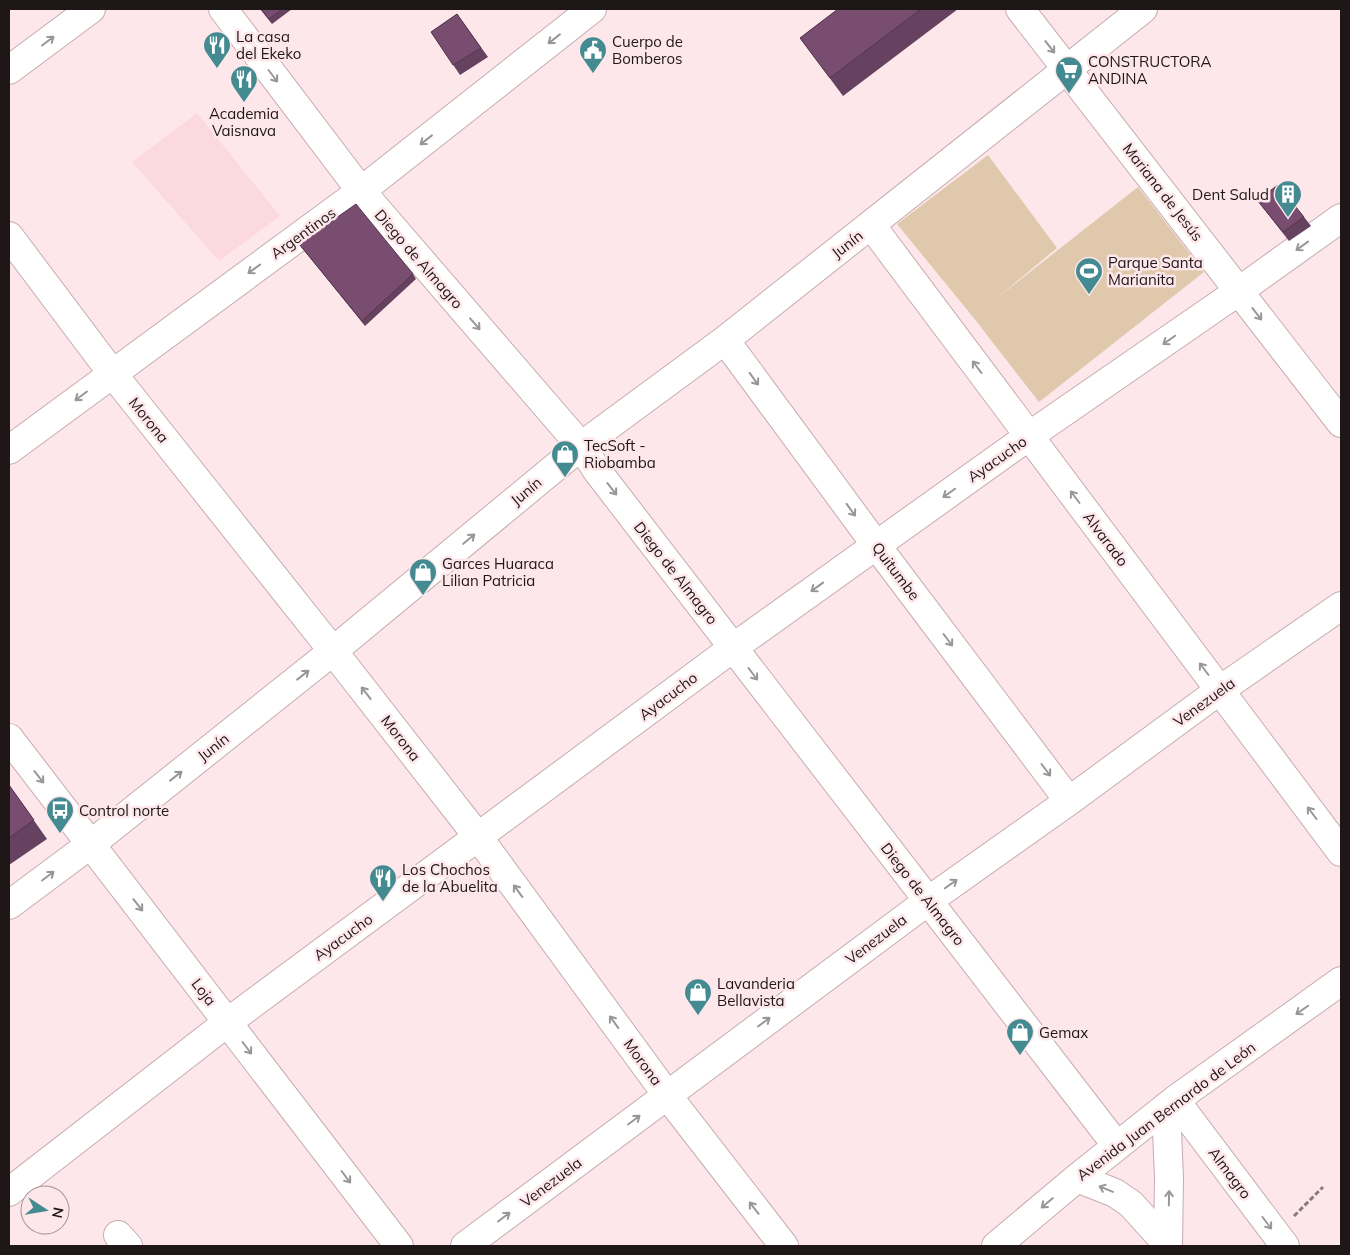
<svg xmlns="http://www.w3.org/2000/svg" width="1350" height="1255" font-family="Mulish,sans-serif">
  <rect width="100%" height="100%" fill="#fde7ea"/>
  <path fill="#fcd9de" d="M 197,113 L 280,216 L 219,261 L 132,162 Z"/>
  <path fill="#dfc8ab" d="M 988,155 L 1057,248 L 992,302 L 1138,187 L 1204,272 L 1039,402 L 973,317 L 897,224 Z"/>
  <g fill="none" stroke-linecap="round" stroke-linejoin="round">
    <g stroke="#c6acb0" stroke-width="30">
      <path id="minor" d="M 223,9 L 361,191 L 581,446 L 598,472 L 1117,1146
        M 1020,9 L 1341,423
        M 9,70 L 91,9
        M 871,225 L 1341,852
        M 9,236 L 112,373 L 333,651 L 479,838 L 667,1095 L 784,1246
        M 725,340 L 876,545 L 1069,801
        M 9,450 L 361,191 L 592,9
        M 9,738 L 399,1246
        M 9,905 L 91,844 L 333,651 L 581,446 L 725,340 L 1143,9
        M 1175,1100 L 1285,1246
        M 1166,1107 L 1169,1178 L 1168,1246
        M 1077,1178 L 1115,1193 L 1131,1204 L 1168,1245
        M 9,1192 L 228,1022 L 734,647 L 1029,436 L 1239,291 L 1341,218
        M 118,1235 L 128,1246
        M 465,1246 L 928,901 L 1069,801 L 1220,690 L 1341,606
        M 996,1246 L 1077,1178 L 1175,1100 L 1341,981"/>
    </g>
    <path stroke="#897a7c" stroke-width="3" stroke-dasharray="5 2.5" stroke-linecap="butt" d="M 1294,1216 L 1323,1187"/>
    <use href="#minor" stroke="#fff" stroke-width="28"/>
  </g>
  <path fill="#674260" d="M 260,9 L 292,9 L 272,24 Z
    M 838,9 L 958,9 L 843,96 L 800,38 Z
    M 457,14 L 488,57 L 460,75 L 431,32 Z
    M 1257,200 L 1304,217 L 1311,226 L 1289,241 Z
    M 299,244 L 413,274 L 416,279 L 365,326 Z
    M 9,785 L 47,839 L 9,865 Z"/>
  <path fill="#784d70" stroke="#54364e" d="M 261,9 L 282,9 L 269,19 Z
    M 838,9 L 921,9 L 830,78 L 800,38 Z
    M 457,14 L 481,48 L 453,65 L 431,32 Z
    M 1278,185 L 1304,217 L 1283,232 L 1257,200 Z
    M 356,204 L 413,274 L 362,321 L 299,244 Z
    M 9,785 L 34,820 L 9,838 Z"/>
  <defs><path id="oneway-shaft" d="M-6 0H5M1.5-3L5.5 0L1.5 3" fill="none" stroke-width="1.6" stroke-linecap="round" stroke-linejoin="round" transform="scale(1.25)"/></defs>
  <g stroke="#9a9697">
    <use href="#oneway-shaft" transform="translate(554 39) rotate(142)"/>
    <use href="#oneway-shaft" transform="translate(48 41) rotate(-37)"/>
    <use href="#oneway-shaft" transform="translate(1050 47) rotate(52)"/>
    <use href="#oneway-shaft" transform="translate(273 76) rotate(53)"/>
    <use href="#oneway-shaft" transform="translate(426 140) rotate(142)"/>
    <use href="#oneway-shaft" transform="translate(1302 246) rotate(144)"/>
    <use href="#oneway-shaft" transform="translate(254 269) rotate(144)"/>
    <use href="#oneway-shaft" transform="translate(1257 314) rotate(52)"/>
    <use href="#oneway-shaft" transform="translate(475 324) rotate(49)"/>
    <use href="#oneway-shaft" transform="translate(1169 340) rotate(145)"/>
    <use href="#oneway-shaft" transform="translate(977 367) rotate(-127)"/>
    <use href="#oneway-shaft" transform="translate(754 379) rotate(54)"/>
    <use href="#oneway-shaft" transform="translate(81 396) rotate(143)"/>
    <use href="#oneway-shaft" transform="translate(612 489) rotate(52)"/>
    <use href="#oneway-shaft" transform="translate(949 493) rotate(145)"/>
    <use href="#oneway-shaft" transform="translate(1075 497) rotate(-127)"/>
    <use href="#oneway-shaft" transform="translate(851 510) rotate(54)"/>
    <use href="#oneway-shaft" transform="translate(469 539) rotate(-40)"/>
    <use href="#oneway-shaft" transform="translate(817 587) rotate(144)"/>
    <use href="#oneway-shaft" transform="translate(948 640) rotate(53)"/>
    <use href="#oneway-shaft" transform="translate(1204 669) rotate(-127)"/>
    <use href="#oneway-shaft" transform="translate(753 674) rotate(53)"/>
    <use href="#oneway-shaft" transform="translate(303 675) rotate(-38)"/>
    <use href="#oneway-shaft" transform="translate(366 693) rotate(-128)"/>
    <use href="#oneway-shaft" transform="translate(1046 770) rotate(53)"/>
    <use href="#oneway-shaft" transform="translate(176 776) rotate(-38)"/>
    <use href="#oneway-shaft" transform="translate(39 777) rotate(52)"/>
    <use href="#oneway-shaft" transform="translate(1312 813) rotate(-127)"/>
    <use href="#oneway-shaft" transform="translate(48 876) rotate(-37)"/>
    <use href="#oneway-shaft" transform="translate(951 884) rotate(-35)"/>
    <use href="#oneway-shaft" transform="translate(518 891) rotate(-126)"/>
    <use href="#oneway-shaft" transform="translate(138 905) rotate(52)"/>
    <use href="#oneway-shaft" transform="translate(1302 1010) rotate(145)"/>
    <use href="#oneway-shaft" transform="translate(614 1022) rotate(-126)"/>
    <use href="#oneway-shaft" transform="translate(764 1022) rotate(-37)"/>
    <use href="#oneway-shaft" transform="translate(247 1048) rotate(53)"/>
    <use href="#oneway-shaft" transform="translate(634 1120) rotate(-37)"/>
    <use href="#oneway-shaft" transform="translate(346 1177) rotate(53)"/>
    <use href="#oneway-shaft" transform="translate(1106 1189) rotate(-158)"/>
    <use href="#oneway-shaft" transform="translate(1169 1198) rotate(-89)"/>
    <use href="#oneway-shaft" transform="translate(1047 1203) rotate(140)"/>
    <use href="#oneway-shaft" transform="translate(754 1208) rotate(-128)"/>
    <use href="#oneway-shaft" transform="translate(504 1217) rotate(-37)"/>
    <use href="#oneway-shaft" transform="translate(1267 1223) rotate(53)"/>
  </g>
  <defs>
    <g id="restaurant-pin" transform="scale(1.4375)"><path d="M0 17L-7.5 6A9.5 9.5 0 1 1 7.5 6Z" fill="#438b90" stroke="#fde7ea"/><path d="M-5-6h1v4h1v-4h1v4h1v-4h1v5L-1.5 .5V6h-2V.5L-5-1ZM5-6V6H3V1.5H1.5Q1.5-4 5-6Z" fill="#fff"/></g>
    <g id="civic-pin" transform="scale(1.4375)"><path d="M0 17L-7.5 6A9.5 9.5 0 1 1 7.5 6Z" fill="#438b90" stroke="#fde7ea"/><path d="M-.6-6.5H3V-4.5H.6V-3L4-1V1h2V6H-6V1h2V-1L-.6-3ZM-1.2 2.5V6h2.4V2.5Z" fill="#fff"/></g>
    <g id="supermarket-pin" transform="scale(1.4375)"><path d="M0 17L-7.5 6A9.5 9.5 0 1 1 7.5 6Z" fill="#438b90" stroke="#fde7ea"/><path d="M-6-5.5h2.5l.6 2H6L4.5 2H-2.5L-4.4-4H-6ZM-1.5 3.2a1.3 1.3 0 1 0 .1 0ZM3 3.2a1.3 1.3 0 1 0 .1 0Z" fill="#fff"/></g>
    <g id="building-pin" transform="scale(1.4375)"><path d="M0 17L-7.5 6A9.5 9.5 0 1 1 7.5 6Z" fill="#438b90" stroke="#fde7ea"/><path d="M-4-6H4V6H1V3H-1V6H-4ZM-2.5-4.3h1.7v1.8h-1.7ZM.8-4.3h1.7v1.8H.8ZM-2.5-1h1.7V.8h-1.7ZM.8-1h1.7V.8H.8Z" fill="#fff"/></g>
    <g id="stadium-pin" transform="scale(1.4375)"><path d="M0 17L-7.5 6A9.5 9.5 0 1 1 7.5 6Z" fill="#438b90" stroke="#fde7ea"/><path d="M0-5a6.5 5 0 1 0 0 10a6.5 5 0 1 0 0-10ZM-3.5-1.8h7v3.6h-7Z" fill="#fff"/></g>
    <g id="shop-pin" transform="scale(1.4375)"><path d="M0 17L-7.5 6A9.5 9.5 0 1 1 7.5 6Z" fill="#438b90" stroke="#fde7ea"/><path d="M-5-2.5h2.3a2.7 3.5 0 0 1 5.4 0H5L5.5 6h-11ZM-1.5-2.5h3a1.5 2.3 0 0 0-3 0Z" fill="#fff"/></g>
    <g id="bus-pin" transform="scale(1.4375)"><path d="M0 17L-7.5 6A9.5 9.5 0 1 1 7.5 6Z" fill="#438b90" stroke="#fde7ea"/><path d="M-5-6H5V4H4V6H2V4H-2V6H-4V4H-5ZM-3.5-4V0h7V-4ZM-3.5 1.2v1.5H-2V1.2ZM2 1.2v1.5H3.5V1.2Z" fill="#fff"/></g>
  </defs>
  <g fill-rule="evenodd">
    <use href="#restaurant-pin" x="217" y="45"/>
    <use href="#civic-pin" x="593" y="50"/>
    <use href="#supermarket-pin" x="1069" y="70"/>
    <use href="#restaurant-pin" x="244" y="79"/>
    <use href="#building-pin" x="1288" y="194"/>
    <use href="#stadium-pin" x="1089" y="271"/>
    <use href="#shop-pin" x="565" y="454"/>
    <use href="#shop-pin" x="423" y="572"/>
    <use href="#bus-pin" x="60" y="810"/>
    <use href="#restaurant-pin" x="383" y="878"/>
    <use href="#shop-pin" x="698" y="992"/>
    <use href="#shop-pin" x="1020" y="1032"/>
  </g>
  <g text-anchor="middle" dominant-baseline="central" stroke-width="5" stroke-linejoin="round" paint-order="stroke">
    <g font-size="15" fill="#1f1617" stroke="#fde7ea" text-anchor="start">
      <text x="236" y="36">La casa<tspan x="236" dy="17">del Ekeko</tspan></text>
      <text x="612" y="41">Cuerpo de<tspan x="612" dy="17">Bomberos</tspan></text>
      <text x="1088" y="61">CONSTRUCTORA<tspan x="1088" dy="17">ANDINA</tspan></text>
      <text x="244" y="113" text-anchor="middle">Academia<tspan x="244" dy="17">Vaisnava</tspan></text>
      <text x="1269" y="194" text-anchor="end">Dent Salud</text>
      <text x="1108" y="262">Parque Santa<tspan x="1108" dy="17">Marianita</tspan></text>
      <text x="584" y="445">TecSoft -<tspan x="584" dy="17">Riobamba</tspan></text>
      <text x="442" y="563">Garces Huaraca<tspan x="442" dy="17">Lilian Patricia</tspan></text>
      <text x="79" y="810">Control norte</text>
      <text x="402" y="869">Los Chochos<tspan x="402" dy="17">de la Abuelita</tspan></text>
      <text x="717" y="983">Lavanderia<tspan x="717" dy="17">Bellavista</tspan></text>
      <text x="1039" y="1032">Gemax</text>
    </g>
    <g font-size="15" fill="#1f1617" stroke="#fde7ea">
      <text transform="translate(1163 192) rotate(52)">Mariana de Jesús</text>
      <text transform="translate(303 233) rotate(-36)">Argentinos</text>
      <text transform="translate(847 244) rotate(-38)">Junín</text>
      <text transform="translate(419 259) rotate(49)">Diego de Almagro</text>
      <text transform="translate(149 420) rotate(51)">Morona</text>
      <text transform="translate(997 459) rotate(-35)">Ayacucho</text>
      <text transform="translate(526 491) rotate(-40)">Junín</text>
      <text transform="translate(1106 539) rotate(53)">Alvarado</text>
      <text transform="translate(896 571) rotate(53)">Quitumbe</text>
      <text transform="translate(676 573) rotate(52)">Diego de Almagro</text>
      <text transform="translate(668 696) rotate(-37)">Ayacucho</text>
      <text transform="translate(1204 702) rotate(-36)">Venezuela</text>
      <text transform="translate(401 738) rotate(52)">Morona</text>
      <text transform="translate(213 747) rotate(-38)">Junín</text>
      <text transform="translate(923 894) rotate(52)">Diego de Almagro</text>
      <text transform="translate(343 937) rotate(-36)">Ayacucho</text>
      <text transform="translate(876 939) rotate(-37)">Venezuela</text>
      <text transform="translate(204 992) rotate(52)">Loja</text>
      <text transform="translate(643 1062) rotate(54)">Morona</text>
      <text transform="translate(1166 1111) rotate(-37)">Avenida Juan Bernardo de León</text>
      <text transform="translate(1230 1173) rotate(53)">Almagro</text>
      <text transform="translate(551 1182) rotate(-37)">Venezuela</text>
    </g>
  </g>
  <rect width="1350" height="1255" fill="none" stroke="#1f1617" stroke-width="20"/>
  <g transform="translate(45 1210) rotate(102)"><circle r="24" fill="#fde7ea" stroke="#a49396"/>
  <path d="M0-4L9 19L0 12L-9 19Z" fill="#438b90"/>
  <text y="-8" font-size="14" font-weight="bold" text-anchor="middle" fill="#1f1617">N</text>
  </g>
</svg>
